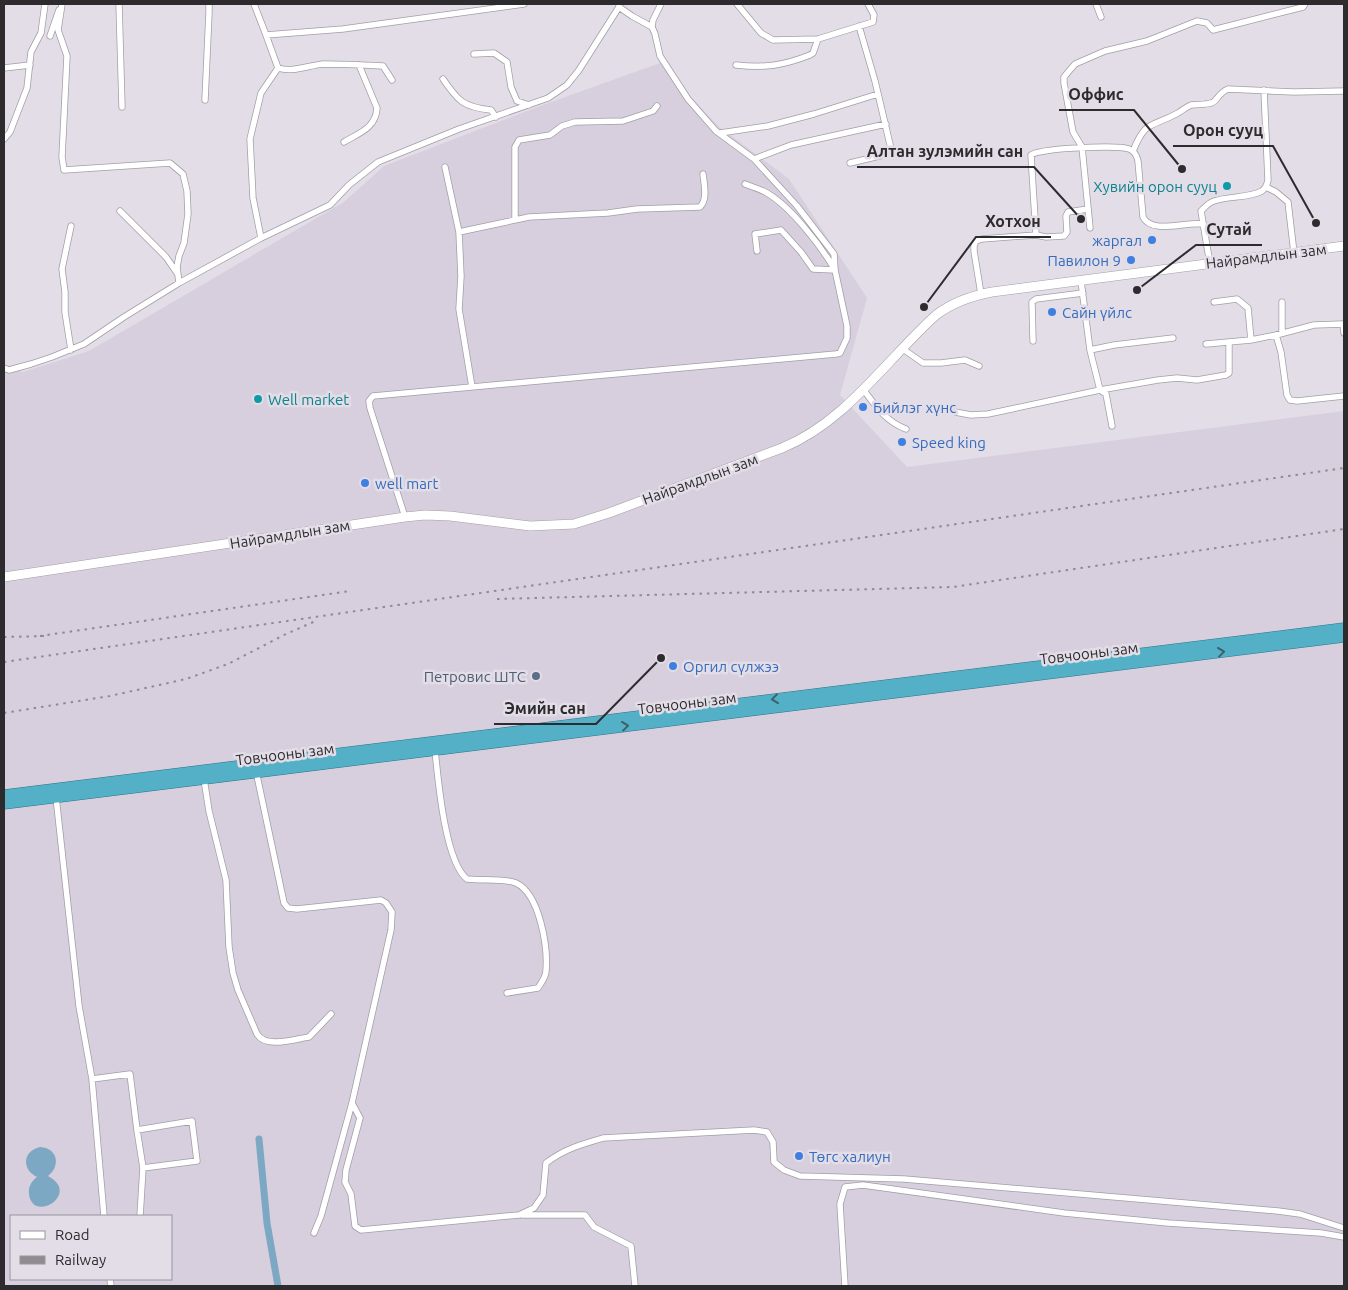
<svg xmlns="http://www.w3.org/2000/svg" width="1348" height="1290" font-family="Ubuntu,sans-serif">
  <rect width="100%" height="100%" fill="#e2dde6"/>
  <path fill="#d7cfdd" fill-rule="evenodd" d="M 660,63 L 718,126 L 789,179 L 867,298 L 840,395 L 907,467 L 1344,411 L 1344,1286 L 4,1286 L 4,368 L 23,372 L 89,351 L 344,202 L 384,166 L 540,106 ZM 11,1216 L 171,1216 L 171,1279 L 11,1279 Z"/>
  <path fill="#7da8c3" d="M 40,1147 C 58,1148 61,1166 48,1176 C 82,1194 32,1224 29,1194 C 28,1186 32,1181 37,1177 C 22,1170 22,1151 40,1147 Z"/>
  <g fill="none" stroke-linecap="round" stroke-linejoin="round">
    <path stroke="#7da8c3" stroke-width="7" d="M 259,1139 L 267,1223 L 278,1286"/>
    <g stroke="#a29ea6" stroke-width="7">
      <path id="minor" d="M 62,4 L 58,30 L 67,56 L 62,157 L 64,170 L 170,163 L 183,174 L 187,191 L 188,214 L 184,243 L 179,256 L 177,267 L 179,283
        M 119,4 L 122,107
        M 254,4 L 266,35 L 343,29 L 524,4
        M 737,4 L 761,33 L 773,40 L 818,39 L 873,22 L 874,15 L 868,4
        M 1096,4 L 1101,17
        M 652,27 L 653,20 L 661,4
        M 266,35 L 278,68 C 292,73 309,65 324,64 C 344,64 364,65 383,66 L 392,80
        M 50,36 L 59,10
        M 474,54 L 494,53 L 507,62 L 511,87 L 517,101 L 529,105
        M 736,65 C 765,68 782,66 810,55 L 813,53 L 818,39
        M 4,68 L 30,65
        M 443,79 C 458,101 463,107 491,110 L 496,117
        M 205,100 L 209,13 L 209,4
        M 720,133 L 768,126 L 814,114 L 878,94
        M 4,139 L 10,132 L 27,88 L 31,52 L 41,33 L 45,4
        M 344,142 C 359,133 376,128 377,108 L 359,65
        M 1133,151 C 1146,119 1151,128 1178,113 C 1183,110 1186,107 1191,105 C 1198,104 1204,105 1211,103 C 1217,102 1218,93 1228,89 L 1294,92 L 1344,91
        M 754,159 L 791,145 L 886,124
        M 850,163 L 892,153 L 875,81 L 859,26
        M 445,167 L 459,232 L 529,217 L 608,213 L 637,209 L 700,207 C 708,199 704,184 703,174
        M 745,184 C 752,187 760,189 767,193 C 791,207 821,246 835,270 L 813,269 L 801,252 L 781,230 L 755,234 L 757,251
        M 1266,187 L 1276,192 L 1288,202 L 1294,253
        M 120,211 L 166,257 L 177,273
        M 515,220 L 515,147 L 519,140 L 550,135 L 562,126 L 575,122 L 623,121 L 653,111 L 657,106
        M 71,226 L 62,269 L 65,292 L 65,312 L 71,350
        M 1090,228 L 1082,147 L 1073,132 L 1064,83 L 1064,77 L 1075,64 L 1105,51 L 1147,41 L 1197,21 L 1207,23 L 1213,30 L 1303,7 L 1305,4
        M 459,232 L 461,276 L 459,309 L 472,387
        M 1036,235 L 1031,155 C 1038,148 1118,145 1129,149 C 1135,151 1137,156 1138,161 L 1143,217 C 1152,235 1186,221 1203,224
        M 261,238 L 253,198 L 250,139 L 261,93 L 278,68
        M 1210,264 L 1201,211 C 1205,207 1208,203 1214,201 C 1228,196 1250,198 1262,191 C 1266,188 1267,185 1268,180 L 1264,90
        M 981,294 L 974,251 L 974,246 L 976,241 L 982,239 L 1036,235 L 1046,237 L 1064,236 L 1067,232 L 1066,216 L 1068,212 L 1088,209
        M 1214,302 L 1237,299 L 1248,308 L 1251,340
        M 1282,333 L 1282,302
        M 1276,335 L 1281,352 L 1287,395 L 1290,400 L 1297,401 L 1344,396
        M 1033,341 L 1032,302 L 1036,299 L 1083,293
        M 1206,344 L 1251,340 L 1276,335 L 1314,325 L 1343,324 L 1344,333
        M 903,349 L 923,363 L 941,363 L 965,360 L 979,366
        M 1090,350 L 1114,345 L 1173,338
        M 4,368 L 9,370 L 31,364 L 52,357 L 84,344 L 124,317 L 179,283 L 261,238 L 330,205 L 349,185 L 378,162 L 459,129 L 548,98 L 567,85 L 579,70 L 619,7
        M 863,389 C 875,405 885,421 906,429
        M 1100,390 L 1158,380 L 1177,378 L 1197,380 L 1226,375 L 1229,373 L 1229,343
        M 1100,390 L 1106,394 L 1112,426
        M 955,412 L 971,415 L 988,414 L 1100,390 L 1090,350 L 1081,281
        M 405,517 L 370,408 L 369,401 L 373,396 L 836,354 L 840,353 L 847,338 L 847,326 L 835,270 L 834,254 L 797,206 L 754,159 L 716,131 L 688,99 L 660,56 L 655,34 L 652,27 L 632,16 L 619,7 L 619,4
        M 435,750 C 438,779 445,862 467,879 C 481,881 504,878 516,883 C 540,894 548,948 546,971 C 546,977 541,983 538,988 L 507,993
        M 256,771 L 284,903 L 288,908 L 297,909 L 381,900 L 386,903 L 392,912 L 391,930 L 352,1103 L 321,1216 L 314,1233
        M 204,779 L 209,811 L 226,880 L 229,947 L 233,973 L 238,990 L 257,1034 C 266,1049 295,1039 309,1037 L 331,1014
        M 56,797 L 79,1006 L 92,1079 L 104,1216
        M 92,1079 L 130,1074 L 137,1130 L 192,1121 L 197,1161 L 143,1168 L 137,1130
        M 352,1103 L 360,1118 L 346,1170 L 345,1182 L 351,1194 L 355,1226 L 361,1230 L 519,1215 L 534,1208 L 543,1195 L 546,1163 C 564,1149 582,1144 603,1138 L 754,1130 L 767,1132 L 773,1142 L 774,1162 L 784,1170 L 800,1176 L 904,1179 L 1278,1211 L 1300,1214 L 1344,1228
        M 522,1215 L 585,1215 L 594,1227 L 631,1246 L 635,1286
        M 140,1216 L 143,1168
        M 110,1279 L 111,1286
        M 845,1286 L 840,1204 L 845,1187 L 863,1185 L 1064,1213 L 1168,1223 L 1321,1233 L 1344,1237"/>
    </g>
    <g stroke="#a29ea6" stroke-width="10">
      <path id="secondary" d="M 4,577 L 405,517 L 425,515 L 450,516 L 530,526 L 574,524 L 609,513 L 782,448 C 846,422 886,360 936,315 C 953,302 971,296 992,292 L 1344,246"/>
    </g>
    <g stroke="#2a7588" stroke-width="11">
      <path id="trunk" d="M 4,795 L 1344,628
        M 4,804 L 1344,637"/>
    </g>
    <use href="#minor" stroke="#fff" stroke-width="5.5"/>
    <use href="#secondary" stroke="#fff" stroke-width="9"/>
    <use href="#trunk" stroke="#54b0c7" stroke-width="10"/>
    <path stroke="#8e8b91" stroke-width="2" stroke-dasharray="2.5 5" stroke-linecap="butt" d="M 497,599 L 953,587 L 1344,529
      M 40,636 L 350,591
      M 4,637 L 46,636
      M 4,662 L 1344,468
      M 4,713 L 110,696 L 186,679 L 228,664 L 286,634 L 318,620"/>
  </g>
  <defs><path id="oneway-chevron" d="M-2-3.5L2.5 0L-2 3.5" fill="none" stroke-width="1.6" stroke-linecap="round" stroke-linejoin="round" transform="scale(1.25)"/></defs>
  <g stroke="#3d606b">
    <use href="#oneway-chevron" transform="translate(1221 652) rotate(-7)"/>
    <use href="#oneway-chevron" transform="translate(775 699) rotate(173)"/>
    <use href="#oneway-chevron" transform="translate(625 726) rotate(-7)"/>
  </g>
  <g fill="#0f9aa8" stroke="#e2dde6" stroke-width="2">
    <circle cx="1227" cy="186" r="5"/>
    <circle cx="258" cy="399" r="5"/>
  </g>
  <g fill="#3f7fe0" stroke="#e2dde6" stroke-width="2">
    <circle cx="1152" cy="240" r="5"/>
    <circle cx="1131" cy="260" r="5"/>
    <circle cx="1052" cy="312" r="5"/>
    <circle cx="863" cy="407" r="5"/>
    <circle cx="902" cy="442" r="5"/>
    <circle cx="365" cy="483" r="5"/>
    <circle cx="673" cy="666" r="5"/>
    <circle cx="799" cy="1156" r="5"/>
  </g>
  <circle fill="#5c6f8a" stroke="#e2dde6" stroke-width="2" cx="536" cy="676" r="5"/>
  <g text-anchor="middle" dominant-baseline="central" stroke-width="5" stroke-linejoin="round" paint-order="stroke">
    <g font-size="15" fill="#0d838f" stroke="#e2dde6" text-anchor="end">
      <text x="1217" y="186">Хувийн орон сууц</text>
      <text x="268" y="399" text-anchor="start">Well market</text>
    </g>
    <g font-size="15" fill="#366cbe" stroke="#e2dde6" text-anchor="start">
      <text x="1142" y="240" text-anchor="end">жаргал</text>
      <text x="1121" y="260" text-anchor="end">Павилон 9</text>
      <text x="1062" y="312">Сайн үйлс</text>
      <text x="873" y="407">Бийлэг хүнс</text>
      <text x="912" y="442">Speed king</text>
      <text x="375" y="483">well mart</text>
      <text x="683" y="666">Оргил сүлжээ</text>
      <text x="809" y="1156">Төгс халиун</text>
    </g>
    <g font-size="15" fill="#2d2b2e" stroke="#e2dde6">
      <text transform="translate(1266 256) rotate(-7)">Найрамдлын зам</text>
      <text transform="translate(700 479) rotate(-20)">Найрамдлын зам</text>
      <text transform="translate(290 534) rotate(-9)">Найрамдлын зам</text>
      <text transform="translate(1089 653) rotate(-7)">Товчооны зам</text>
      <text transform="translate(687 703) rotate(-7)">Товчооны зам</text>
      <text transform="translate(285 754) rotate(-7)">Товчооны зам</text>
    </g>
    <g font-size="15" fill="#4e5e75" stroke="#e2dde6" text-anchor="end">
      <text x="526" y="676">Петровис ШТС</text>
    </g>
  </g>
  <path fill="none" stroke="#2d2b2e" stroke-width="2" d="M1182 169L1134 110H1059M1316 223L1273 146H1173M1081 219L1034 167H857M924 307L976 237H1051M1137 290L1196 245H1262M661 658L596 724H494"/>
  <g fill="#2d2b2e" stroke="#e2dde6" stroke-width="2">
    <circle cx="1182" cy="169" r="5"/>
    <circle cx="1316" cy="223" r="5"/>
    <circle cx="1081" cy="219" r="5"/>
    <circle cx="924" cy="307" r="5"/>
    <circle cx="1137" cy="290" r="5"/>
    <circle cx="661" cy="658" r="5"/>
  </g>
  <g font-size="16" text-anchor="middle" font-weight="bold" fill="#2d2b2e" stroke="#e2dde6" stroke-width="5" stroke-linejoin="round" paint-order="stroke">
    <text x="1096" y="100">Оффис</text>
    <text x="1223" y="136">Орон сууц</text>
    <text x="945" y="157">Алтан зулэмийн сан</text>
    <text x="1013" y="227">Хотхон</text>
    <text x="1229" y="235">Сутай</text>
    <text x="545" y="714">Эмийн сан</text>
  </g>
  <rect width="1348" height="1290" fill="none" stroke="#2d2b2e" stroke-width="10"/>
  <rect x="10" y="1215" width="162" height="65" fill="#e2dde6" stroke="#9a969c"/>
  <rect x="20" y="1231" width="25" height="8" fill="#ffffff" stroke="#9a969c"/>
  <text x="55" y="1240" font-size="15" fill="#2d2b2e">Road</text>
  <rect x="20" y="1256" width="25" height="8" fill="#8e8b91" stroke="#9a969c"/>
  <text x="55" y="1265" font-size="15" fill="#2d2b2e">Railway</text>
</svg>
